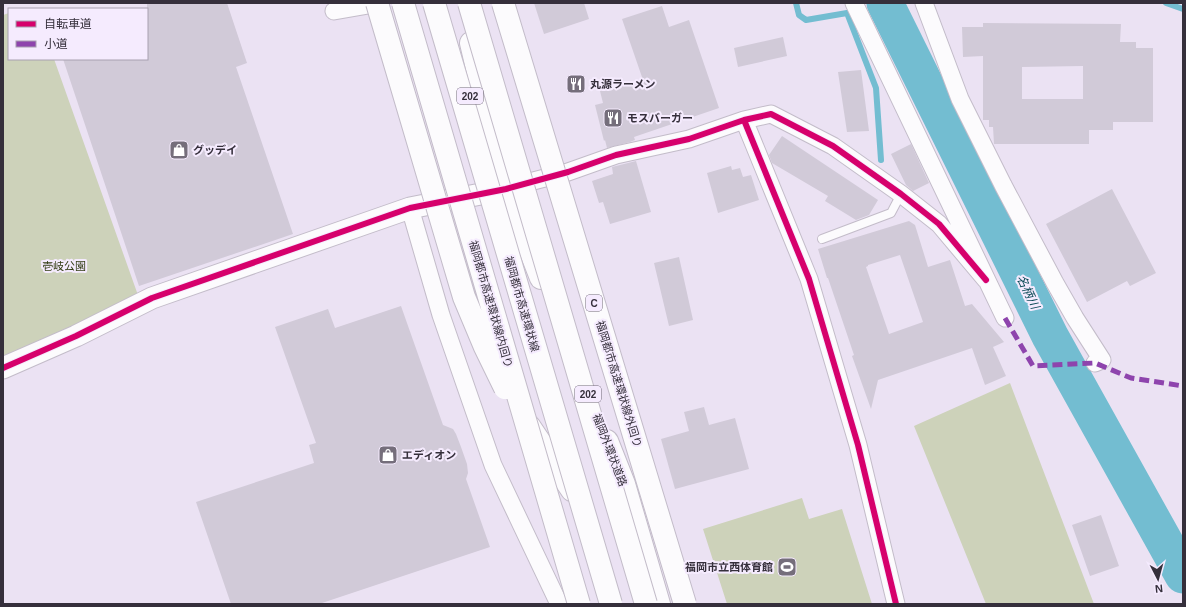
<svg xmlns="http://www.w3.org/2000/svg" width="1186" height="607" font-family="Arial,'Noto Sans JP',sans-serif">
  <rect width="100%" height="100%" fill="#ebe2f3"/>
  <path fill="#cdd2ba" d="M 9,13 L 9,59 L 54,59 L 139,298 L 3,360 L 3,15 Z
    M 1010,383 L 1094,604 L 986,604 L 914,426 Z
    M 802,498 L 809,519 L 842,509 L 872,604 L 727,604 L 703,529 Z"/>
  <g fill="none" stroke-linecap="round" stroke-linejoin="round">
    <path stroke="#73bdd1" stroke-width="6" d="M 796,3 L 799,15 L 806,20 L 847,13 L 876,88 L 881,160
      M 1166,3 L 1183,9"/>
    <path stroke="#73bdd1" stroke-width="37" d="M 885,3 L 1050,336 L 1183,575"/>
  </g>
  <path fill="#d1cad8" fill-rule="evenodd" d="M 147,3 L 227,3 L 247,63 L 236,67 L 293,234 L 139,286 L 63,59 L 147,59 Z
    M 534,3 L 584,3 L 589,19 L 544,34 Z
    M 662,6 L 669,27 L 689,20 L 719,108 L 634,137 L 635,140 L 630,142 L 607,148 L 605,140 L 604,141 L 595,105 L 603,103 L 600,91 L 643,80 L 622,19 Z
    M 983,23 L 1121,24 L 1120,42 L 1136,42 L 1136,48 L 1153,48 L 1153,122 L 1113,122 L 1113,130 L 1089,130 L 1089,144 L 994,144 L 993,127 L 989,127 L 989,120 L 983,120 L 983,56 L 963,57 L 962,27 L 983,27 ZM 1083,66 L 1083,99 L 1022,99 L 1022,67 Z
    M 783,37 L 787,56 L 738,67 L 734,48 Z
    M 861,70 L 869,131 L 847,132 L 838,72 Z
    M 782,136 L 878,200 L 869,215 L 856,220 L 825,201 L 828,196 L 772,163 L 769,155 Z
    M 911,144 L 929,183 L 913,191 L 906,185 L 891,154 Z
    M 636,161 L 651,212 L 610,224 L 603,202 L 599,203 L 592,181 L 613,174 L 612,167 Z
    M 731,166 L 732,170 L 740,168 L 743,177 L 751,175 L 759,200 L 718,213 L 707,173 Z
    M 1112,189 L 1156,273 L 1130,286 L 1127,281 L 1087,302 L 1046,224 Z
    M 909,221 L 915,225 L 928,267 L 950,260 L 965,306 L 972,304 L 1004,342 L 993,347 L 1006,376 L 985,385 L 972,348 L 878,380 L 871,409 L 852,356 L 854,355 L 828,278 L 827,278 L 818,249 ZM 900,255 L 923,322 L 889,334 L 866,267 L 868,266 L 868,265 Z
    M 679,257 L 693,320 L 669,326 L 654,263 Z
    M 401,306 L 443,425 L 453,429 L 456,434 L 461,447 L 467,464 L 468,473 L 466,479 L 490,547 L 319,604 L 231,604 L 196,502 L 314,463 L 309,445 L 316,443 L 275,327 L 328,309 L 335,328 Z
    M 704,407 L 709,425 L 735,418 L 749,469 L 675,489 L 661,439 L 689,431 L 684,412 Z
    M 1101,515 L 1119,566 L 1090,576 L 1072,525 Z"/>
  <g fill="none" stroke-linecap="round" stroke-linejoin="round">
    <g stroke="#c3bcc9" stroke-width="10">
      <path id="service" d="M 822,239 L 891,213 L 901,194"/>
    </g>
    <g stroke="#c3bcc9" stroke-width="19">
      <path id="minor" d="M 854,3 L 1005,318
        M 924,3 L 960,99 L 1003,185 L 1055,283 L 1075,318 L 1102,360 L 1095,363
        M 334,11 L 380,3
        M 744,120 L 809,279 L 858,445 L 896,604
        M 510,187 L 568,172 L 616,155 L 689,139 L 744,120 L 771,114 L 833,146 L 901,194 L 939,224 L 986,280
        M 410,208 L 441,315 L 493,465 L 559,604"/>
    </g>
    <g stroke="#c3bcc9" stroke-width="23">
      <path id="tertiary" d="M 3,368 L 76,336 L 152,298 L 410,208 L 506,189"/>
    </g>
    <g stroke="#c3bcc9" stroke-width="24">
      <path id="trunk" d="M 471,43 L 489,119
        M 472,101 L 541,278
        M 607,441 L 624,484 L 659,604"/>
    </g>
    <g stroke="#c3bcc9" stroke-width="24">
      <path id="motorway" d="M 529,426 L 572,490"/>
    </g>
    <use href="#service" stroke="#fcfbfd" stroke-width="8"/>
    <use href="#minor" stroke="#fcfbfd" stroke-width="17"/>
    <use href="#tertiary" stroke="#fcfbfd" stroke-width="21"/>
    <use href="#trunk" stroke="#fcfbfd" stroke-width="22"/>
    <use href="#motorway" stroke="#fcfbfd" stroke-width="22"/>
    <g stroke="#c3bcc9" stroke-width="24" stroke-linecap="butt">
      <path id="motorway-bridge" d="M 377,3 L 464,297 L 485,347 L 505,388
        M 403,3 L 579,604
        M 434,3 L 611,604
        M 469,3 L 646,604
        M 503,3 L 685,604"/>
    </g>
    <use href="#motorway-bridge" stroke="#fcfbfd" stroke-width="22"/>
    <path stroke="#8e44ad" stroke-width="5" stroke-dasharray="10 5" stroke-linecap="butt" d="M 1005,318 L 1033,366 L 1095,363 L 1131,378 L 1183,386"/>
    <g stroke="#f5ebfe" stroke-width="8">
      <path id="cycleway" d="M 744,120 L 809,279 L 858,445 L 896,604
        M 3,368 L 76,336 L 152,298 L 410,208 L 506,189 L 568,172 L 616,155 L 689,139 L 744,120 L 771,114 L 833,146 L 901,194 L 939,224 L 986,280"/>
    </g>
    <use href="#cycleway" stroke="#d6006c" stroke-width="6"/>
  </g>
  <defs>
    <g id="restaurant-square" transform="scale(1)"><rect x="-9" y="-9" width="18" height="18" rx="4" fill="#756e7b" stroke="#f5ebfe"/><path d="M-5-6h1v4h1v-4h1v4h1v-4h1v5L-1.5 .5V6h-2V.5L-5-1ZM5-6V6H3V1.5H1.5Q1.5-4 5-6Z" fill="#fff"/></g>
    <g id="shop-square" transform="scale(1)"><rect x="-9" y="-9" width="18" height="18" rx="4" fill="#756e7b" stroke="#f5ebfe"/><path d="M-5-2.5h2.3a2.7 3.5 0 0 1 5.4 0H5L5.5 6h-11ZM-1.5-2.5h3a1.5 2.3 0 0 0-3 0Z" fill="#fff"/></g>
    <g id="stadium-square" transform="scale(1)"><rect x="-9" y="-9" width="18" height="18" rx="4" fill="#756e7b" stroke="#f5ebfe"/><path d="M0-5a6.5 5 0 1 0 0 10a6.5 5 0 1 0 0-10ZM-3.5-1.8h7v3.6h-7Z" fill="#fff"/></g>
  </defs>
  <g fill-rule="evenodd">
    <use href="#restaurant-square" x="576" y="84"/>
    <use href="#restaurant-square" x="613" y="118"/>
    <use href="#shop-square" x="179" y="150"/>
    <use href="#shop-square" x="388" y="455"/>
    <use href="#stadium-square" x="787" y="567"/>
  </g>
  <g text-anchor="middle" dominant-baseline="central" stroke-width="4" stroke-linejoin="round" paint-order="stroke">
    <g fill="#f5ebfe" stroke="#6f6776" stroke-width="1">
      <rect x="457" y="88" width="26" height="16" rx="3"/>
      <rect x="586" y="295" width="16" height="16" rx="3"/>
      <rect x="575" y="386" width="26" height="16" rx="3"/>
    </g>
    <g font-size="10" font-weight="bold" fill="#352f3b">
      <text x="470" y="96">202</text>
      <text x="594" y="303">C</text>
      <text x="588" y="394">202</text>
    </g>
    <g font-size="11" font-weight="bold" fill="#352f3b" stroke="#f5ebfe" text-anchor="start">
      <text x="590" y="84">丸源ラーメン</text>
      <text x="627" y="118">モスバーガー</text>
      <text x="193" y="150">グッデイ</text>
      <text x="402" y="455">エディオン</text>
      <text x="773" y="567" text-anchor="end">福岡市立西体育館</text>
    </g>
    <g font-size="11" fill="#323c13" stroke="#f5ebfe">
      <text x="64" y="266">壱岐公園</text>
    </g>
    <g font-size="11" fill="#352f3b" stroke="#f5ebfe">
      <text transform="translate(491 304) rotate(74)">福岡都市高速環状線内回り</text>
      <text transform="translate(522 304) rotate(74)">福岡都市高速環状線</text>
      <text transform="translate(619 384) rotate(73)">福岡都市高速環状線外回り</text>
      <text transform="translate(610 450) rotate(69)">福岡外環状道路</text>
    </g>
    <g font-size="12" font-style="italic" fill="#0b4b57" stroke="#f5ebfe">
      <text transform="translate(1028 292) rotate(64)">名柄川</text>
    </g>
  </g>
  <rect width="1186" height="607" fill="none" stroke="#352f3b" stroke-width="8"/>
  <rect x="8" y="8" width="140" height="52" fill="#f5ebfe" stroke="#a8a0b0"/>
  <rect x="16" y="21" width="20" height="6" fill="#d6006c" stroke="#a8a0b0"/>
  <text x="44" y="28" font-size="12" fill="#352f3b">自転車道</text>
  <rect x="16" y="41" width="20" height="6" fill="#8e44ad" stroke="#a8a0b0"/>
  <text x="44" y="48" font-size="12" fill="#352f3b">小道</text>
  <g transform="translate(1158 579) rotate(174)" stroke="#f5ebfe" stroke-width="3" paint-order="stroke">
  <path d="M0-3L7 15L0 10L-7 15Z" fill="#352f3b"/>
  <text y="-6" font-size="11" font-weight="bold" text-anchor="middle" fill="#352f3b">N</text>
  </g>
</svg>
